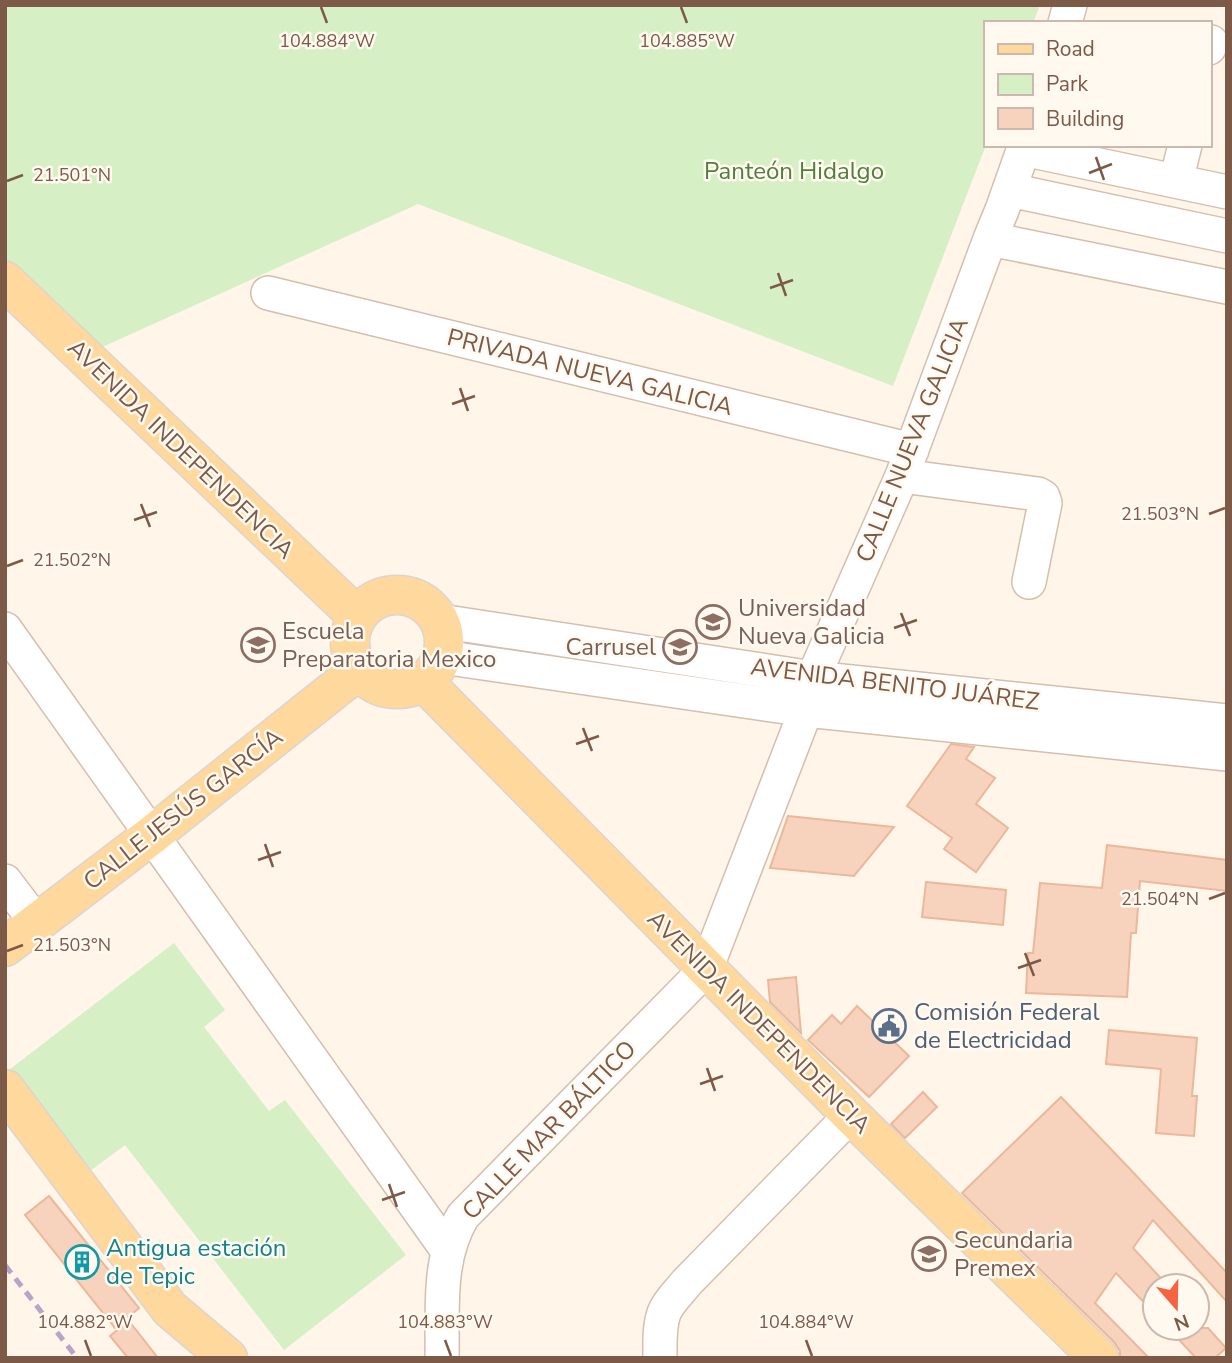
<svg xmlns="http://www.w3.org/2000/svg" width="1232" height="1363" font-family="'Nunito Sans',sans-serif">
  <rect width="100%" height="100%" fill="#fff5e8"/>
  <path fill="#d6efc4" d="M 5,5 L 1040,5 L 1033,23 L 985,23 L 986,145 L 893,386 L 418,204 L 98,349 L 5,267 Z
    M 174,943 L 225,1010 L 204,1027 L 269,1111 L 285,1100 L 406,1255 L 284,1350 L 125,1145 L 78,1180 L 5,1073 Z"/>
  <path fill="#f7d2bc" stroke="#ecb79a" stroke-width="2" d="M 951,744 L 974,747 L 966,759 L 995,778 L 976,804 L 1008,828 L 976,872 L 944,849 L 952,838 L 907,806 Z
    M 788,816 L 894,827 L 854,876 L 770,868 Z
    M 1107,845 L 1227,860 L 1227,891 L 1140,881 L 1136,933 L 1131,933 L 1127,997 L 1026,993 L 1028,953 L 1033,953 L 1040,883 L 1102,888 Z
    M 926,882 L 1006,890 L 1003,925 L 922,917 Z
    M 796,977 L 801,1033 L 770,1002 L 768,980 Z
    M 857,1006 L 909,1056 L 869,1097 L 808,1040 L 832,1015 L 841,1024 Z
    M 1109,1030 L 1197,1038 L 1192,1096 L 1197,1096 L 1194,1136 L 1156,1133 L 1161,1069 L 1106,1064 Z
    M 923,1092 L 937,1107 L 905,1138 L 891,1124 Z
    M 1061,1097 L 1129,1168 L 1227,1273 L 1227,1302 L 1153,1220 L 1133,1248 L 1168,1286 L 1155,1286 L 1155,1314 L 1116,1273 L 1095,1303 L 1149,1358 L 1120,1358 L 1120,1351 L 1114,1342 L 962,1193 Z
    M 49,1196 L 139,1308 L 115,1328 L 25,1215 Z
    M 129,1321 L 158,1358 L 128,1358 L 110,1336 Z
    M 1168,1328 L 1208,1328 L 1226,1348 L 1215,1358 L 1196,1358 Z"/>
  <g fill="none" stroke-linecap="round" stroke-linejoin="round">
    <g stroke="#d5beae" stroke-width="36">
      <path id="minor" d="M 1065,23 L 1070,5
        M 1209,48 L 1211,42
        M 1023,149 L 1227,192
        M 1176,181 L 1185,145
        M 1009,190 L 1227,236
        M 990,239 L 1227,287
        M 268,293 L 912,450
        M 902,476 L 1038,494 L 1043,497 L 1045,503 L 1029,582
        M 440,621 L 813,678 L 1227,721
        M 5,629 L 448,1251
        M 442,657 L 806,710 L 1227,754
        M 5,881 L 36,922
        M 442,1358 C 443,1309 437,1259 463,1216 L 706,969 L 806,710 L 813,678 L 902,476 L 990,239 L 1002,210 L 1025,145
        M 660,1358 C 660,1343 659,1327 664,1313 C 668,1302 680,1291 687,1282 L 851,1115"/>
    </g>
    <g stroke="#ddd4cf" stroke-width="41">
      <path id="major" d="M 5,281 L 357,616
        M350 642a47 47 0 1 1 94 0a47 47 0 1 1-94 0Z
        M 423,681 L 851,1115 L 1099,1358
        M 5,947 L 152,835 L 359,670
        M 5,1089 L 170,1309 L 228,1358"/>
    </g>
    <use href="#minor" stroke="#fff" stroke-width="33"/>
    <use href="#major" stroke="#ffd89e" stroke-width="38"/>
    <path stroke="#b8a3cb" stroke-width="5" stroke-dasharray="10 7" stroke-linecap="butt" d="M 5,1265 L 77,1358"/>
  </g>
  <path fill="none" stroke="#7d5948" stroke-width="2.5" d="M 321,7 L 327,23M 681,7 L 687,23M 1096,157 L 1104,180M 1089,173 L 1112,164M 7,181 L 23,175M 778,273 L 786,296M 770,288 L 793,280M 460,388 L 468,411M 452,404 L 475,396M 141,504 L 150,527M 1209,514 L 1225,508M 134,520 L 157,512M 7,566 L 23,560M 901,613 L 910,636M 894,628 L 917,620M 583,728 L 592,751M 576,744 L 599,736M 265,844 L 273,867M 258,860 L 281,852M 1209,899 L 1225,893M 7,951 L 23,945M 1025,953 L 1034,976M 1018,968 L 1041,960M 707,1068 L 715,1091M 700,1084 L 723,1076M 389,1184 L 397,1207M 382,1200 L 405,1192M 85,1340 L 91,1356M 445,1340 L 451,1356M 806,1340 L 812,1356"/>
  <defs>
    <g id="university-ring" transform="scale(1.75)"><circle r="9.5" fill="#fff9f0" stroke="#8d6e63" stroke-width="1.5"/><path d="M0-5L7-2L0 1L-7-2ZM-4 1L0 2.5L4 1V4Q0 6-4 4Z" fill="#8d6e63"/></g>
    <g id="school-ring" transform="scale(1.75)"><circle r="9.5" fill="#fff9f0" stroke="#8d6e63" stroke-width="1.5"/><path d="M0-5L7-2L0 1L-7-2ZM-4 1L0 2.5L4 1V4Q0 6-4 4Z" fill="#8d6e63"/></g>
    <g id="civic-ring" transform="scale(1.75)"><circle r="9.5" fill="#fff9f0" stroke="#5c6f8a" stroke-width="1.5"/><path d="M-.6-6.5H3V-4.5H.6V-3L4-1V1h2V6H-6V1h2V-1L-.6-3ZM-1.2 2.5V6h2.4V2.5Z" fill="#5c6f8a"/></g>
    <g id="building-ring" transform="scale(1.75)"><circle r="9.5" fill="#fff9f0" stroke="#0f9aa8" stroke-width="1.5"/><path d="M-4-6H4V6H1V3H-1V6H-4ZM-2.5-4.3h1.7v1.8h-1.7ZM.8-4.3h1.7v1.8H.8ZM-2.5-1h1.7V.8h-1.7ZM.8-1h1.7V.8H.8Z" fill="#0f9aa8"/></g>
  </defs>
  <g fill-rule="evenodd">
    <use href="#university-ring" x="713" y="622"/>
    <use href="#university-ring" x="258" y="645"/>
    <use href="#school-ring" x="680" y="647"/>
    <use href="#civic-ring" x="889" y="1026"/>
    <use href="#school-ring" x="929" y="1254"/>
    <use href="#building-ring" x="82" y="1262"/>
  </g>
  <g text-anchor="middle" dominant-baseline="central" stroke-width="5" stroke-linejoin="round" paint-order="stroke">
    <g font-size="24" fill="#517e3c" stroke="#fff9f0">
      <text x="794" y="171">Panteón Hidalgo</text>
    </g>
    <g font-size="24" fill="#7d5948" stroke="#fff9f0">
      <text transform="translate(590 372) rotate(14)">PRIVADA NUEVA GALICIA</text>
      <text transform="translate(912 440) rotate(-68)">CALLE NUEVA GALICIA</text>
      <text transform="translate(181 449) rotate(44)">AVENIDA INDEPENDENCIA</text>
      <text transform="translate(895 684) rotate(7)">AVENIDA BENITO JUÁREZ</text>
      <text transform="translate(183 809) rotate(-38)">CALLE JESÚS GARCÍA</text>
      <text transform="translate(759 1022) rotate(45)">AVENIDA INDEPENDENCIA</text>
      <text transform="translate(549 1130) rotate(-46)">CALLE MAR BÁLTICO</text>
    </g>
    <g font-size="24" fill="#785e54" stroke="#fff9f0" text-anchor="start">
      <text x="738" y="608">Universidad<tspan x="738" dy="28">Nueva Galicia</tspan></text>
      <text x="282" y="631">Escuela<tspan x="282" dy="28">Preparatoria Mexico</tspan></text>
      <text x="656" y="647" text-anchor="end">Carrusel</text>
      <text x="954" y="1240">Secundaria<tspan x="954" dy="28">Premex</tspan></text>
    </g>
    <g font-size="24" fill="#4e5e75" stroke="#fff9f0" text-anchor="start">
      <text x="914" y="1012">Comisión Federal<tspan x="914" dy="28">de Electricidad</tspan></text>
    </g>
    <g font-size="24" fill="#0d838f" stroke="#fff9f0" text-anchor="start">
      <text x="106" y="1248">Antigua estación<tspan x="106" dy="28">de Tepic</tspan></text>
    </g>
  </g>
  <g font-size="18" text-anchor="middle" fill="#7d5948" stroke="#fff9f0" stroke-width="5" stroke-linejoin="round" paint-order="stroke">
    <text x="327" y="47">104.884°W</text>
    <text x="687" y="47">104.885°W</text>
    <text x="72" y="181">21.501°N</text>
    <text x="1160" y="520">21.503°N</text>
    <text x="72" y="566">21.502°N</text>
    <text x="1160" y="905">21.504°N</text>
    <text x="72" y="951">21.503°N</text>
    <text x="85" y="1328">104.882°W</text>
    <text x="445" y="1328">104.883°W</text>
    <text x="806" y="1328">104.884°W</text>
  </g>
  <rect width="1232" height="1363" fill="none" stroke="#7d5948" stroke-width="14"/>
  <rect x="984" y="21" width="228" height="126" fill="#fff9f0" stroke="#cbb9ad" stroke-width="2"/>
  <rect x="998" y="44" width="35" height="10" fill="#ffd89e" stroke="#cbb9ad" stroke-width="2"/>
  <text x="1046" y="56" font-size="21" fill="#7d5948">Road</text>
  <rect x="998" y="74" width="35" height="21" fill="#d6efc4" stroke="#cbb9ad" stroke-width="2"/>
  <text x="1046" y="91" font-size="21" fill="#7d5948">Park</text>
  <rect x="998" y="108" width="35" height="21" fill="#f7d2bc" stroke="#cbb9ad" stroke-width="2"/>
  <text x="1046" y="126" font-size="21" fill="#7d5948">Building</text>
  <g transform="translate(1176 1307) rotate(160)"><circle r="33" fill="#fff9f0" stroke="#cbb9ad" stroke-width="2"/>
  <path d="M0-5L12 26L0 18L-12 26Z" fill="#f66340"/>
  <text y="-10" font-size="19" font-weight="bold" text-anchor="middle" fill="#7d5948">N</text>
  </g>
</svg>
